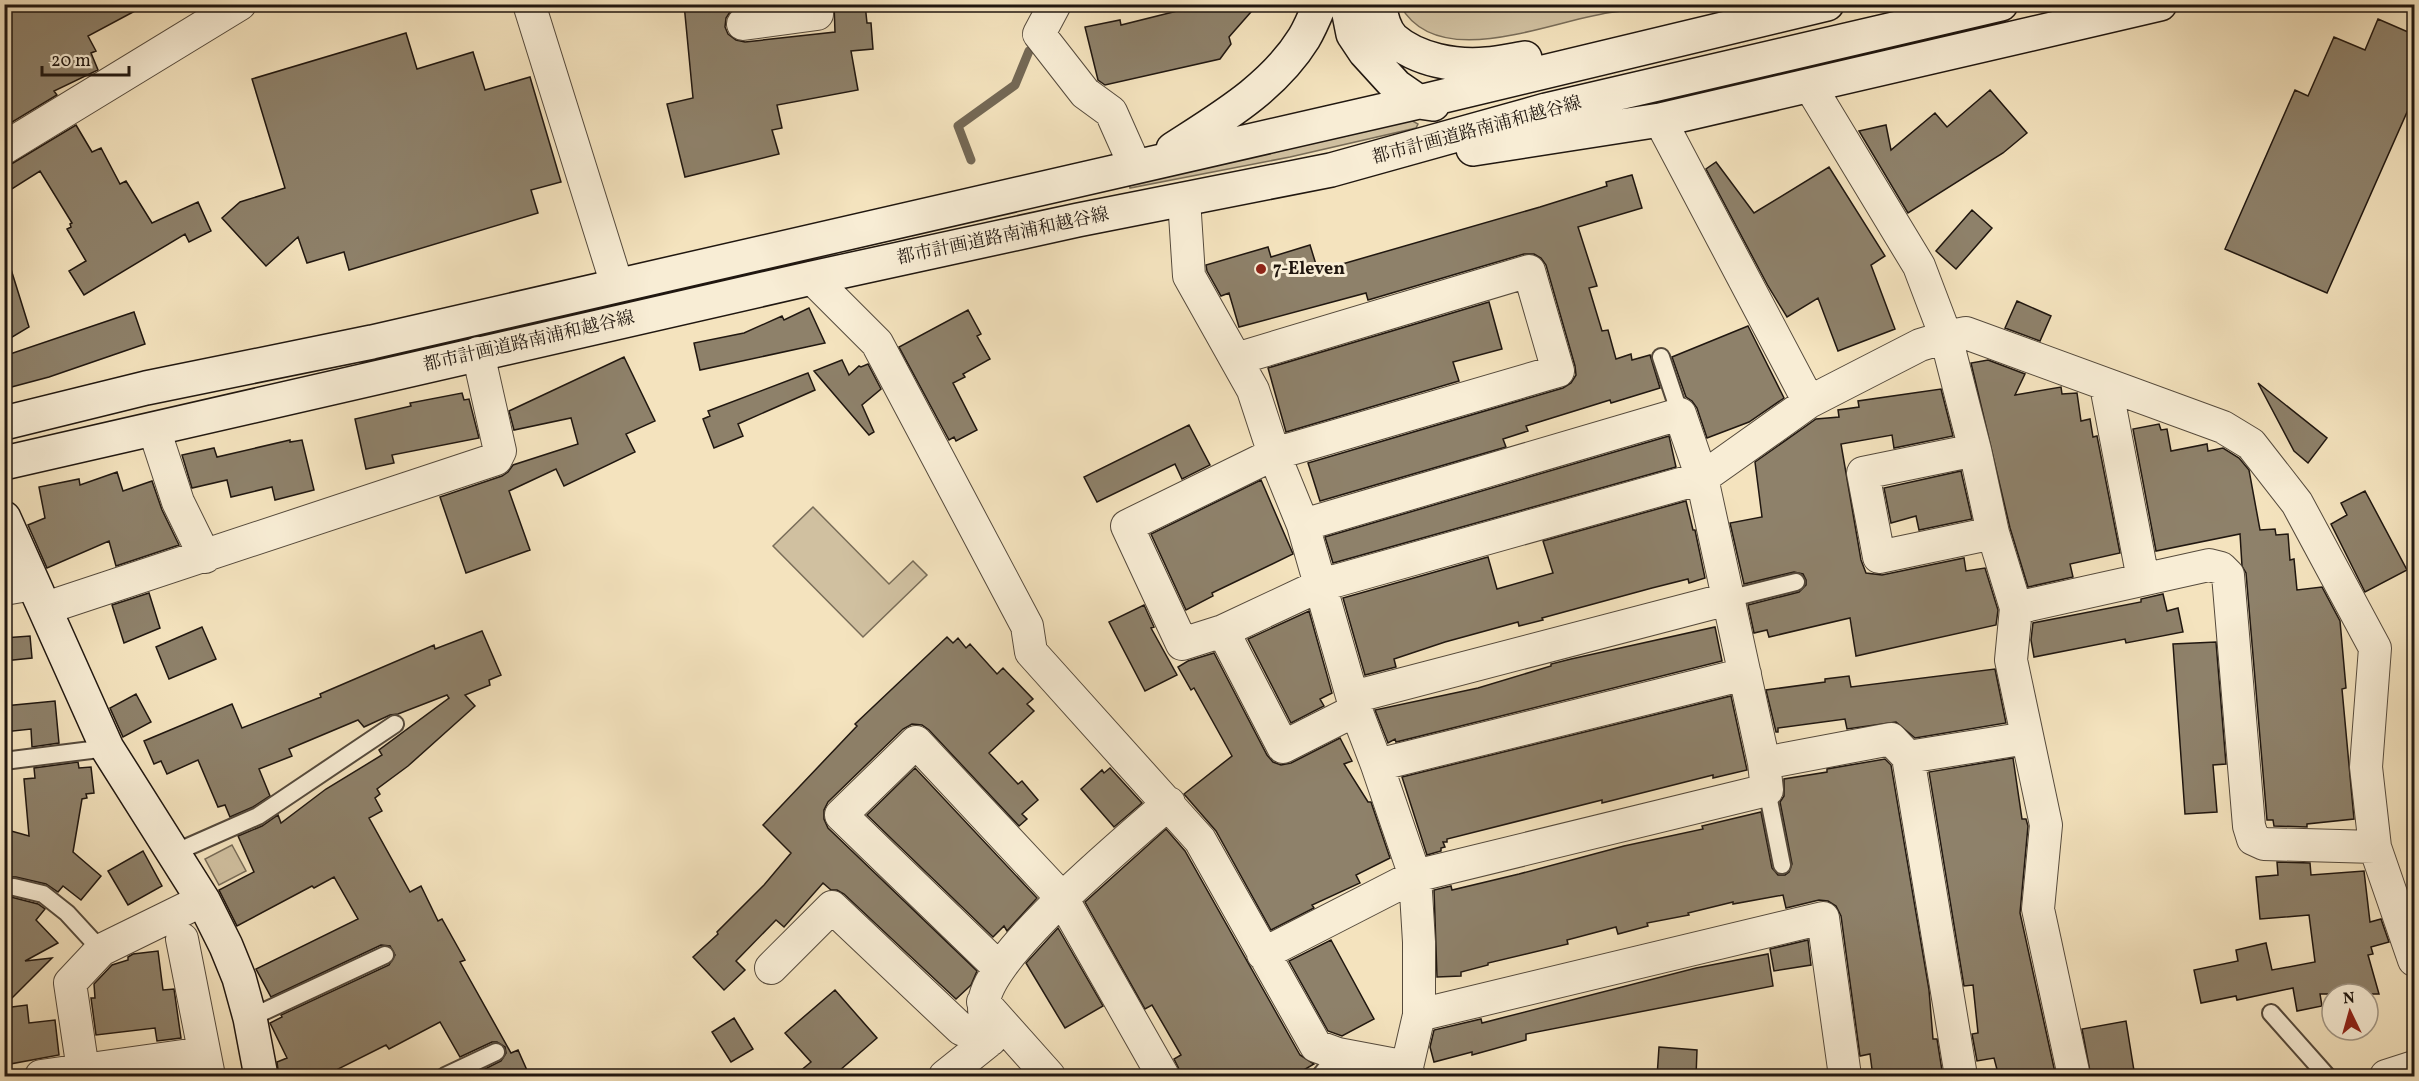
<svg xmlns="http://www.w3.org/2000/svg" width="2419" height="1081" font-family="Vollkorn,'Noto Serif JP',serif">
  <rect width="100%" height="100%" fill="#f4e3be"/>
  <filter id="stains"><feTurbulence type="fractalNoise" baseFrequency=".00333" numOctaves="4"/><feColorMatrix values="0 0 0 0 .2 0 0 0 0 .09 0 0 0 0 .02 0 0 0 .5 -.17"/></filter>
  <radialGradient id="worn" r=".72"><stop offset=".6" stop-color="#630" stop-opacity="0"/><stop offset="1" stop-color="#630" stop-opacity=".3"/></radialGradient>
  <path fill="#d0c0a0" stroke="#786c58" stroke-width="1.5" d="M 1400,5 L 1733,5 C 1693,9 1653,7 1614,12 C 1554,19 1438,75 1400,5 Z
    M 1402,115 L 1418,124 L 1416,128 L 1290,157 L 1130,188 L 1129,183 Z
    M 813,507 L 889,584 L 913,561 L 927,575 L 863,637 L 773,546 Z
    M 232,845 L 246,871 L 219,885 L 205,859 Z"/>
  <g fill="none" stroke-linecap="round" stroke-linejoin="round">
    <path stroke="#746855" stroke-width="9" d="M 971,160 L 958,126 L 1015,85 L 1029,51"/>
  </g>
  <path fill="#8e816a" stroke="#201710" stroke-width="1.5" d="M 4,4 L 148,4 L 88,36 L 96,51 L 91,53 L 98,70 L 54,91 L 57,95 L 4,127 Z
    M 684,4 L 753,4 L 732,9 L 726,18 L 725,27 L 728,34 L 736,40 L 745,42 L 835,32 L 834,4 L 865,4 L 867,23 L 871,23 L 873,49 L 851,51 L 858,90 L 777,105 L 782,128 L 772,130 L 779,154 L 685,177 L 667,104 L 693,98 Z
    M 1205,4 L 1258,4 L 1229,37 L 1231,44 L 1220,59 L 1105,85 L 1098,80 L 1085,27 L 1120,20 L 1121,25 Z
    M 2378,19 L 2415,35 L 2415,94 L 2327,293 L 2225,249 L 2295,90 L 2308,96 L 2334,37 L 2365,50 Z
    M 406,33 L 417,69 L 473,52 L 485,90 L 530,77 L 561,182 L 531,190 L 538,213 L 349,270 L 344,252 L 307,263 L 298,237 L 266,266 L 222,218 L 240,202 L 285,188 L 252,79 Z
    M 1990,90 L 2027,133 L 2003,153 L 1908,213 L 1859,131 L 1886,125 L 1891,150 L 1935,113 L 1947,127 Z
    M 76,125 L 92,152 L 101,148 L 120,184 L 126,181 L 152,223 L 198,202 L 211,231 L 189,242 L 185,234 L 84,295 L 69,271 L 86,261 L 67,229 L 71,227 L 70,224 L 72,223 L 40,171 L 4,194 L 4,166 L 13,163 Z
    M 1716,162 L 1754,213 L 1829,167 L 1885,256 L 1871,265 L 1895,329 L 1838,351 L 1818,298 L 1787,317 L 1768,286 L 1706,169 Z
    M 1632,175 L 1642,208 L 1578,227 L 1597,286 L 1589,288 L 1602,331 L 1608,330 L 1616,359 L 1631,354 L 1632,360 L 1650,355 L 1660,388 L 1611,403 L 1610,400 L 1526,426 L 1528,431 L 1503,439 L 1506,447 L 1320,501 L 1308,463 L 1563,388 L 1571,383 L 1576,375 L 1575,366 L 1546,265 L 1541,258 L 1534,254 L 1524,254 L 1368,300 L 1366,293 L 1239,327 L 1229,293 L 1221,296 L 1207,271 L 1206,265 L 1268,247 L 1271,257 L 1310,245 L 1318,271 L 1540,207 L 1607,186 L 1606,182 Z
    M 1972,210 L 1992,228 L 1956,269 L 1936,251 Z
    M 4,266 L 10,266 L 29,327 L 4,342 Z
    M 2017,301 L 2051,316 L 2040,341 L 2005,328 Z
    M 1489,302 L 1502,349 L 1453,362 L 1459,381 L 1286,432 L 1268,368 Z
    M 809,308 L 825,343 L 700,370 L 694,343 L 744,333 L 782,316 L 784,320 Z
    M 968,310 L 981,334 L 977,336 L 990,359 L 963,374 L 965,377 L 953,383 L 977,430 L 956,441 L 954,437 L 949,440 L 899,347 Z
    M 134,312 L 145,344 L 49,377 L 4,389 L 4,356 Z
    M 1748,326 L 1784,398 L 1749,422 L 1707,438 L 1697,408 L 1692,401 L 1686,397 L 1672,357 Z
    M 624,357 L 655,421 L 626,434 L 635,452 L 564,486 L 556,469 L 509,491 L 530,550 L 466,573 L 440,497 L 502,476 L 508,472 L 513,465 L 578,444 L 571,418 L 514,430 L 509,411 Z
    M 842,360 L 849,375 L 859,366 L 861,367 L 868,364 L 881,389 L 862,405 L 874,432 L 869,435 L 814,371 Z
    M 1988,360 L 2025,374 L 2015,395 L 2061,387 L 2062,394 L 2077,393 L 2081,421 L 2090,419 L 2093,437 L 2097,436 L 2120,553 L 2070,564 L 2073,577 L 2028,587 L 2010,528 L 1971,363 Z
    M 808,373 L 815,390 L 738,424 L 743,436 L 714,448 L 703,419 L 710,416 L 708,411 Z
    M 2258,383 L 2327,438 L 2308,463 L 2294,451 Z
    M 1941,389 L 1953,436 L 1894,448 L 1892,435 L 1841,444 L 1861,560 L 1866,573 L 1882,575 L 1964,558 L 1966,571 L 1985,568 L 1998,610 L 1996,625 L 1856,656 L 1850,618 L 1769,637 L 1767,630 L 1754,633 L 1748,605 L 1799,592 L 1806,585 L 1806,580 L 1803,574 L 1794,572 L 1744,584 L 1730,523 L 1762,517 L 1755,462 L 1816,419 L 1839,417 L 1838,410 L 1859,407 L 1858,401 Z
    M 462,393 L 464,400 L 469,399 L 479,438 L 392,455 L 394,463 L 366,469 L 355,419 L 411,406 L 410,403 Z
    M 2159,424 L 2161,430 L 2167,429 L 2171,451 L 2207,444 L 2208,451 L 2223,448 L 2239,458 L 2249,470 L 2260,530 L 2275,529 L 2276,535 L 2288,534 L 2290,560 L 2294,559 L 2297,590 L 2322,587 L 2340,621 L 2346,688 L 2342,689 L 2354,819 L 2307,824 L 2307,827 L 2274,826 L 2273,820 L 2267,820 L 2246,573 L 2242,566 L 2240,534 L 2156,551 L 2133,429 Z
    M 1189,425 L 1210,465 L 1182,479 L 1175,464 L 1097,502 L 1084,477 Z
    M 1669,436 L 1676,467 L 1333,563 L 1325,537 Z
    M 290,440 L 290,442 L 302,440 L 314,490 L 275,500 L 272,487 L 231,497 L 227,480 L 192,488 L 182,455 L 214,448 L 217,457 Z
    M 1961,471 L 1972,519 L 1919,530 L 1916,516 L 1891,523 L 1884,488 Z
    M 117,472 L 123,491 L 152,481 L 162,510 L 179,545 L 116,566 L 109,541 L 47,568 L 28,525 L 45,518 L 39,487 L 79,479 L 80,485 Z
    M 1261,480 L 1293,554 L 1212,593 L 1213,596 L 1186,610 L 1151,534 Z
    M 2365,491 L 2407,570 L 2365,592 L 2331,524 L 2347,515 L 2341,503 Z
    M 1686,501 L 1693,530 L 1695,530 L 1705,578 L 1689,583 L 1688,579 L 1652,588 L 1542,618 L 1543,620 L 1519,626 L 1518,622 L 1445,642 L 1394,659 L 1396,667 L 1365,675 L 1343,598 L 1488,557 L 1497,589 L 1553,573 L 1543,541 Z
    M 149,593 L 160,628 L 124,643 L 112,605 Z
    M 2163,594 L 2167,611 L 2178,608 L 2183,632 L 2126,643 L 2125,639 L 2034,657 L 2031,640 L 2033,623 L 2141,602 L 2141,599 Z
    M 1144,605 L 1154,627 L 1151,628 L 1177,675 L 1145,691 L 1109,622 Z
    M 1309,611 L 1332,693 L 1320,699 L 1324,706 L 1291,723 L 1248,639 Z
    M 202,627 L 216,659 L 169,679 L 156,647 Z
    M 1715,627 L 1722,661 L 1396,742 L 1395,739 L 1388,743 L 1375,710 L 1478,688 L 1551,666 L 1551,664 L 1571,659 Z
    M 482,631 L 501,675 L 489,680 L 490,685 L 465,695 L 475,706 L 408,766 L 377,789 L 380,794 L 375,798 L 382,811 L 369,818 L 410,892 L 421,886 L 438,921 L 442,919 L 465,960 L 460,962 L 511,1053 L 518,1050 L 530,1077 L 469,1077 L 501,1061 L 506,1053 L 505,1047 L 497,1042 L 492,1042 L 460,1057 L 440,1022 L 389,1049 L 386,1045 L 338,1069 L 342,1077 L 279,1077 L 277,1062 L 287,1058 L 270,1023 L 282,1017 L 281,1015 L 389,965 L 395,955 L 390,946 L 381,945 L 271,997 L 256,969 L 358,919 L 334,877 L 314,888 L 312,886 L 237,926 L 219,890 L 254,872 L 238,836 L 262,826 L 278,815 L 281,823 L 326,789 L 382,755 L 379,750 L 449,698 L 447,695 L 398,714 L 390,715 L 364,727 L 358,720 L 289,749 L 292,756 L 259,769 L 270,796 L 253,807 L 230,817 L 225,805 L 218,807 L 198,760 L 167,774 L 161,761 L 154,764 L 144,741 L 232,704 L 242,728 L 321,697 L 320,694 L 434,645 L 435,649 Z
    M 30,636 L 32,658 L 4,661 L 4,638 Z
    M 947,637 L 953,643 L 958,638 L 966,648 L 970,644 L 997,674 L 1003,668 L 1033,699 L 1027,704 L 1034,711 L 989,753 L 1018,784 L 1022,781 L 1038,800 L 1022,814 L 1027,819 L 1019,826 L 929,730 L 922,725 L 912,724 L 903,729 L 828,802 L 824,810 L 824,819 L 828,828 L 977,971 L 971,985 L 956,999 L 844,894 L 837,890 L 831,890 L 823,883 L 784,927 L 776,920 L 736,961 L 745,970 L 724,990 L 693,957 L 718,934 L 717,932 L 764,885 L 791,853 L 763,825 L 857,726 L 855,724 Z
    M 2216,642 L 2226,764 L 2213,765 L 2217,812 L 2185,814 L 2173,644 Z
    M 1214,653 L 1267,755 L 1273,762 L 1281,765 L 1291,763 L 1340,738 L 1352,761 L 1344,764 L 1368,802 L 1371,802 L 1390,858 L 1356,875 L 1360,883 L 1312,905 L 1314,908 L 1271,930 L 1216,831 L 1184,794 L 1232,756 L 1194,688 L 1191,690 L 1178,667 L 1188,661 Z
    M 1995,669 L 2006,723 L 1915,738 L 1896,722 L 1847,729 L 1845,719 L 1778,728 L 1778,732 L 1776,732 L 1766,690 L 1825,682 L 1825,679 L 1849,676 L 1851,687 Z
    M 136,694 L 151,722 L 123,737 L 110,708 Z
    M 1731,696 L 1747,770 L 1713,778 L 1713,775 L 1602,803 L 1602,800 L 1447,839 L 1447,842 L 1443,842 L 1445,847 L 1441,848 L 1441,851 L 1427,855 L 1402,777 Z
    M 55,701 L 59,743 L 32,747 L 31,729 L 4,732 L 4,706 Z
    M 2013,758 L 2022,819 L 2026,819 L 2028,826 L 2020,913 L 2056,1077 L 1999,1077 L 1994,1058 L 1977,1061 L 1972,1034 L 1978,1033 L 1973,985 L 1964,986 L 1929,772 Z
    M 1885,759 L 1891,765 L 1929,990 L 1933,1039 L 1937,1039 L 1943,1077 L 1873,1077 L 1870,1054 L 1860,1056 L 1841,916 L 1836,906 L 1828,901 L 1819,900 L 1786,908 L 1783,895 L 1733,904 L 1733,902 L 1688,913 L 1689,915 L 1647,923 L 1648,926 L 1618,934 L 1616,927 L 1567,940 L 1568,944 L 1488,963 L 1488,965 L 1461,972 L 1461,976 L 1437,977 L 1434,890 L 1451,886 L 1452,890 L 1519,874 L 1624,846 L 1703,829 L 1702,826 L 1761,812 L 1772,868 L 1778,875 L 1785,875 L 1789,872 L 1792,864 L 1780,802 L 1784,796 L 1784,779 L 1827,772 L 1827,769 Z
    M 78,762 L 79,768 L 91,767 L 94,793 L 86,794 L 87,798 L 82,799 L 73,852 L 101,876 L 81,900 L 63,886 L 58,892 L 46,884 L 16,877 L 10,877 L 4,883 L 4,829 L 29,836 L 24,779 L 35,778 L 34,768 Z
    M 915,768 L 1037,898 L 1007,931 L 1004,926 L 993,937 L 867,815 Z
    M 1110,768 L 1142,803 L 1114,827 L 1081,789 L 1102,770 L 1104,773 Z
    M 1166,829 L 1185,851 L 1300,1055 L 1314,1064 L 1292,1077 L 1183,1077 L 1174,1059 L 1181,1055 L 1152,1005 L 1145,1009 L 1085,902 Z
    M 143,851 L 162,886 L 128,905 L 108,871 Z
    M 2277,862 L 2310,863 L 2311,875 L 2364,871 L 2370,922 L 2381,919 L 2389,942 L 2371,947 L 2373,954 L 2368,955 L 2379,994 L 2320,994 L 2322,1006 L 2297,1011 L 2293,988 L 2237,1000 L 2236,996 L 2201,1003 L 2194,970 L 2238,961 L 2236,950 L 2266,943 L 2272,970 L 2315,962 L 2309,915 L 2260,919 L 2256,877 L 2278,875 Z
    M 4,891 L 11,897 L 38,904 L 45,909 L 36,920 L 58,943 L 25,961 L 52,958 L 4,1006 Z
    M 1058,928 L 1103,1006 L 1065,1028 L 1026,963 Z
    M 1331,940 L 1374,1019 L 1342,1036 L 1328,1031 L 1289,961 Z
    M 1808,940 L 1811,965 L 1774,971 L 1770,949 Z
    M 158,951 L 163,990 L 174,989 L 181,1038 L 157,1041 L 155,1028 L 96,1035 L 91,998 L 95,998 L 94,984 L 112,965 L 128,960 L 128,957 L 133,954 Z
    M 1768,954 L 1773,986 L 1526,1034 L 1526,1040 L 1472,1055 L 1472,1052 L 1434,1062 L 1430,1047 L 1434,1030 L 1481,1019 L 1482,1023 L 1696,968 Z
    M 835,990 L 877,1038 L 832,1077 L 793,1077 L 811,1062 L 785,1033 Z
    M 27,1005 L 29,1023 L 55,1020 L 59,1055 L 10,1064 L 4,1008 Z
    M 734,1018 L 753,1049 L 731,1062 L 712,1032 Z
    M 2126,1021 L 2135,1077 L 2091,1077 L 2082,1029 Z
    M 1659,1047 L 1697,1050 L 1696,1077 L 1657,1077 Z"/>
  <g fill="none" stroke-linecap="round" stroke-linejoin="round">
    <g stroke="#554a3c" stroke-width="20">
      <path id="lane" d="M 1661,357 L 1680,414
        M 1728,599 L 1796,582
        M 4,761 L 107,748
        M 1767,790 L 1782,865
        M 174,853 L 258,816 L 395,724
        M 14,887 L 43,894 L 67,913 L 101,950
        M 2271,1013 L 2327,1076
        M 250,1018 L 385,955
        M 445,1076 L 496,1052
        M 1320,1076 L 1338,1054"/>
    </g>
    <g stroke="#554a3c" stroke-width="34">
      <path id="street" d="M 529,4 L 617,285
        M 1055,4 L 1039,34 L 1085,93 L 1111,112 L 1135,166
        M 743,24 L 817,14 L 816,4
        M 1810,86 L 1919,266 L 1946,337 L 1966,333 L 2223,427 L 2251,444 L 2297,503 L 2375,648 L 2366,767 L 2375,847 L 2414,960
        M 4,148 L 240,4
        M 1184,199 L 1189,276 L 1253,390 L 1274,454 L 1303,525 L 1356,710 L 1377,765 L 1415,876 L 1419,942 L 1419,1015 L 1407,1067 L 1409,1076
        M 812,278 L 877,343 L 1027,626 L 1031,652 L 1200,840 L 1316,1046 L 1338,1054 L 1407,1067
        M 1236,359 L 1529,271 L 1558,371 L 1274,454 L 1127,526 L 1182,644 L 1223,631 L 1321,585 L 1702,478 L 1809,402 L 1660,120
        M 2106,386 L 2143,579
        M 1809,402 L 1920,345 L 1946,337 L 1975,450 L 1993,533 L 2016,608 L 2011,660 L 2046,825 L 2038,909 L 2074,1076
        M 154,429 L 178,502 L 205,557
        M 1975,450 L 1863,473 L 1879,557 L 1993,533
        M 4,589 L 33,584
        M 46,608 L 496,459 L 500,451 L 478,353
        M 2016,608 L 2209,565 L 2221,568 L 2228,575 L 2249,826 L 2253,839 L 2264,844 L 2375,847
        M 1223,631 L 1283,747 L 1356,710
        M 1353,697 L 1728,599
        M 1908,757 L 1961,1076
        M 1764,763 L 1891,739 L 1908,757 L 2027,738
        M 1377,765 L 1745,674
        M 182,939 L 209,1076
        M 1263,954 L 1415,876 L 1767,790 L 1764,763 L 1702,478 L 1680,414 L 1303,525
        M 998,967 L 841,815 L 916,742 L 1062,898 L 1163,1076
        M 771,968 L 832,907 L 961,1029 L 990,1040
        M 983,1002 L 1049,1076
        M 1419,1015 L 1823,918 L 1845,1076
        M 83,1070 L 204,1053
        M 41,1076 L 83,1070 L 70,983 L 101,950 L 203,900
        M 945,1076 L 990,1040 C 988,1028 983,1015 984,1004 C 985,956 1130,838 1169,803
        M 2386,1076 L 2414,1067"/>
    </g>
    <g stroke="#201710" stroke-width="36">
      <path id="secondary" d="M 1347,4 L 1353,34 L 1365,52 L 1396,86 L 1419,102 L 1433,104
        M 1379,4 C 1381,16 1385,31 1393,39 C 1417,60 1456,67 1487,64 C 1500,63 1512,60 1525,58
        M 1173,149 C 1221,118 1273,88 1304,38 C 1310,28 1315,16 1320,4
        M 1473,149 L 1660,120 L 2160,4
        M 4,423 L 146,388 L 372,342 L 1419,102 L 1827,4
        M 4,463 L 812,278 L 1078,220 L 1331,170 L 1546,110 L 2001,4
        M 4,518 L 107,748 L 203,900 L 226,946 L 239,978 L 250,1018 L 261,1076"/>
    </g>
    <use href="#lane" stroke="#f8edd5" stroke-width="16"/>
    <use href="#street" stroke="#f8edd5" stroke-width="32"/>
    <use href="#secondary" stroke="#f8edd5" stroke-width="33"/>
  </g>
  <circle fill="#8f2418" stroke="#f8edd5" stroke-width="2" cx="1261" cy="269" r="6"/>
  <g text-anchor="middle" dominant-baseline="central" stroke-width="6" stroke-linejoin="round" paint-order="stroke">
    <g font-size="18" fill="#201710" stroke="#f8edd5">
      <text transform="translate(1477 131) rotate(-15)">都市計画道路南浦和越谷線</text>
      <text transform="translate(1003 237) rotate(-12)">都市計画道路南浦和越谷線</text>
      <text transform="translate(529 342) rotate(-13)">都市計画道路南浦和越谷線</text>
    </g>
    <g font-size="18" font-weight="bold" fill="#201710" stroke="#f8edd5" text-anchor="start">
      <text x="1273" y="269">7-Eleven</text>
    </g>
  </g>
  <rect width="2419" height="1081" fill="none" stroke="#f4e3be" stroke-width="24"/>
  <rect x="6" y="6" width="2407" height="1069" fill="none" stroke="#201710" stroke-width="3"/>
  <rect x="12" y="12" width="2395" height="1057" fill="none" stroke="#201710" stroke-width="1.5"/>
  <g transform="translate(2350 1012) rotate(355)"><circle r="28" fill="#f8edd5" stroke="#a29786" stroke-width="1.5"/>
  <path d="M0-4.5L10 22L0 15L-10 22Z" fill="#8f2418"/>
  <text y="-9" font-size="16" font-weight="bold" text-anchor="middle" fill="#201710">N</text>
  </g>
  <path d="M42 66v9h87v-9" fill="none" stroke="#201710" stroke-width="3"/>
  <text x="51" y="66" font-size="18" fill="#201710" stroke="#f8edd5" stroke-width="4.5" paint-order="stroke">20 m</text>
  <rect width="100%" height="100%" filter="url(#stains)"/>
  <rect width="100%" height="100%" fill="url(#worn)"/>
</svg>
